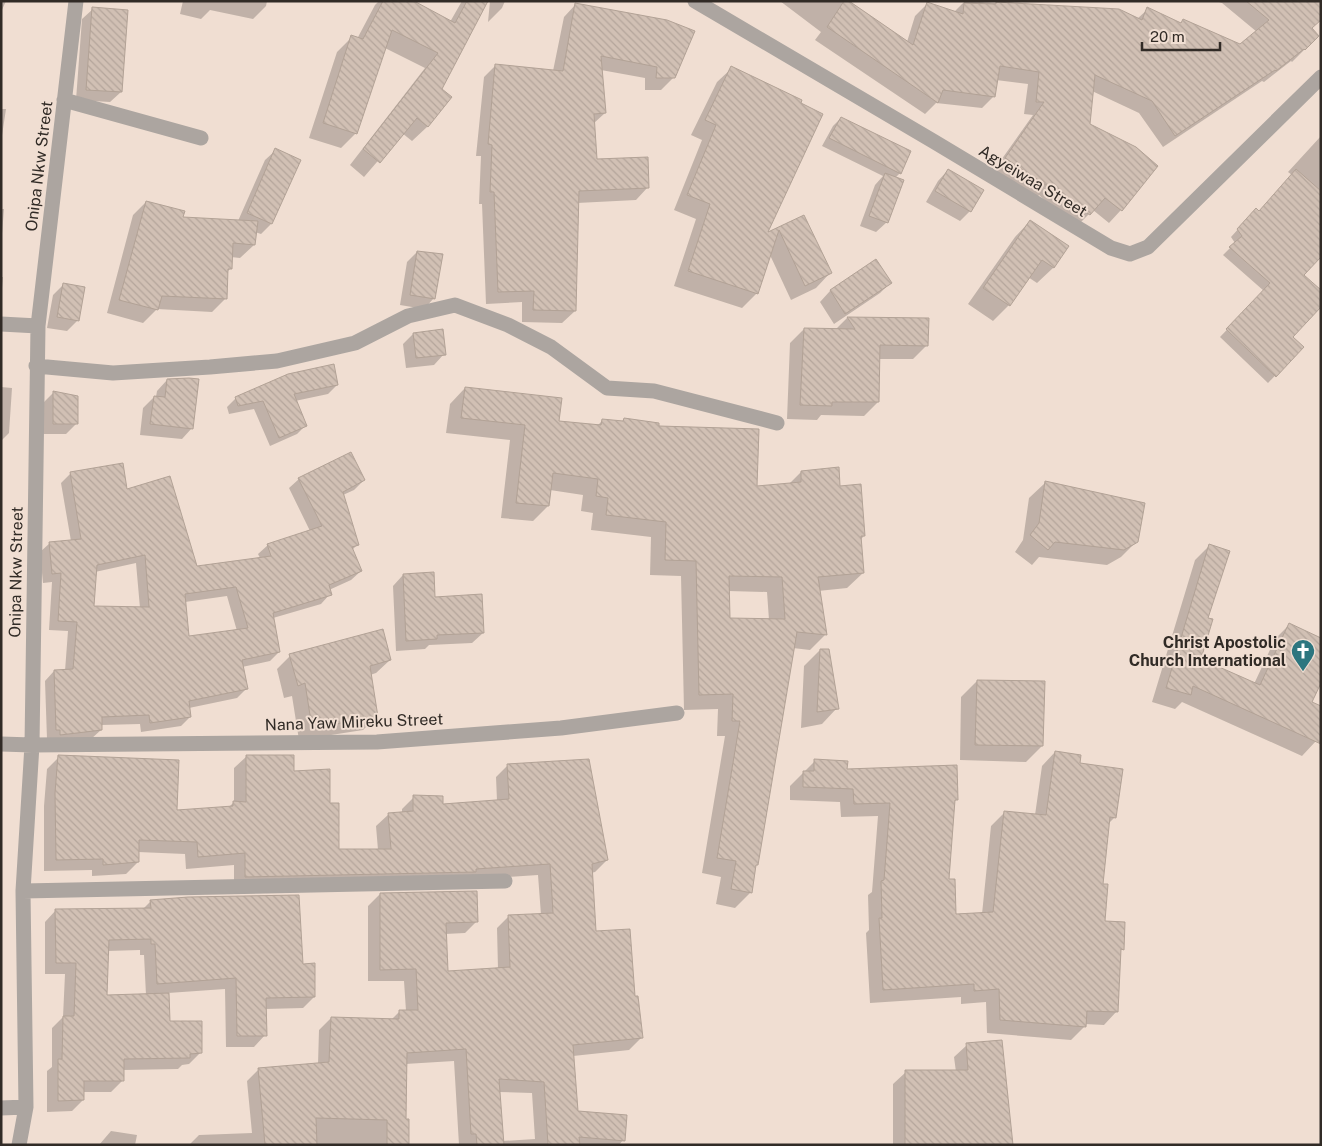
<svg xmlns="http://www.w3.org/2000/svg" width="1322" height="1146" font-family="'Public Sans',sans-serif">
  <defs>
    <pattern id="building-back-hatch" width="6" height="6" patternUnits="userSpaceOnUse" patternTransform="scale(1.25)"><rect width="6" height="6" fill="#d1c0b4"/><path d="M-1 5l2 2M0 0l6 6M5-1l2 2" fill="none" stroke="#b4a59b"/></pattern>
  </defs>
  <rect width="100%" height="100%" fill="#f0ded2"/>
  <path fill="#0003" fill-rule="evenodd" d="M 1,1 L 6,1 L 1,12 Z
    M 183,1 L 267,1 L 266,6 L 253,19 L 210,10 L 201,19 L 180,14 Z
    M 379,1 L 411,1 L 450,22 L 462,1 L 487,1 L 441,90 L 450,97 L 427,127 L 412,141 L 402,133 L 364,177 L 350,165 L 425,68 L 385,48 L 356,133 L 341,148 L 309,138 L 337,52 L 352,37 L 357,39 L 375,5 Z
    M 490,1 L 505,1 L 502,8 L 488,22 Z
    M 780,1 L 849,1 L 907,42 L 915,16 L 927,4 L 954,12 L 965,1 L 1119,11 L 1137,19 L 1148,9 L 1180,24 L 1184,20 L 1240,45 L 1257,32 L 1222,3 L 1216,1 L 1321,1 L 1310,29 L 1318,36 L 1292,62 L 1291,61 L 1264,82 L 1262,81 L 1163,147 L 1139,113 L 1092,91 L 1088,124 L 1157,166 L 1121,210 L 1109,223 L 1093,210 L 1077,226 L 1063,217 L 1039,195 L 1036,199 L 994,170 L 1033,115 L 1024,114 L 1028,84 L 996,80 L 994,96 L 982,108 L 936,103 L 925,114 L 815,40 L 821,32 Z
    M 576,4 L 674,77 L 661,90 L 645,90 L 645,78 L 601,70 L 605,113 L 593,124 L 596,161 L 648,187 L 636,200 L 577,203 L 575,311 L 562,323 L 522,322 L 522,302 L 486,304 L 482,204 L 479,204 L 481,156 L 476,156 L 484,77 L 496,65 L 553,71 L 564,17 Z
    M 93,9 L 121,92 L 110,102 L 76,100 L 82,19 Z
    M 732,68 L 799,104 L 765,235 L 804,217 L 830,273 L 816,288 L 791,300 L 770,255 L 757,293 L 742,308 L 674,286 L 696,219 L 674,210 L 702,140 L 691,135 L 717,82 Z
    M 1,109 L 6,109 L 1,142 Z
    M 841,118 L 900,173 L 895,178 L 887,222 L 876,232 L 860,226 L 875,185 L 883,176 L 822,146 L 833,126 Z
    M 1321,136 L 1321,255 L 1303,276 L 1292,337 L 1302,347 L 1268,383 L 1220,337 L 1264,291 L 1223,255 L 1235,243 L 1231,237 L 1249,217 L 1259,213 L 1292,175 L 1288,172 Z
    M 276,150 L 299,160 L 271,224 L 261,234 L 255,232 L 254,245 L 240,258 L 231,257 L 231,268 L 227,272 L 225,299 L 212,312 L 157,309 L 143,323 L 107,313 L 133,215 L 146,202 L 181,219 L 238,221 L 265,160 Z
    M 948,170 L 970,211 L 960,221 L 926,202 L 938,181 Z
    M 1,209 L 4,209 L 1,246 Z
    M 1030,221 L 1068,246 L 1053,268 L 1037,283 L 1028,277 L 1009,305 L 993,321 L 968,304 L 1015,237 Z
    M 417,252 L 442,255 L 434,298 L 424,309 L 400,305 L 407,262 Z
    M 875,261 L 890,283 L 880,293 L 834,324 L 820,302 L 830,291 Z
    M 1,277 L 3,277 L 1,299 Z
    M 63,285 L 78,320 L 67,331 L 47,328 L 53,295 Z
    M 847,318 L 928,319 L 927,345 L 913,359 L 879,359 L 878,402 L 864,416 L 821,415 L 817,420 L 787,419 L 790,343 L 804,329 L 835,330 Z
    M 413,334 L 444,354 L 434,365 L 406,368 L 403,344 Z
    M 167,380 L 192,428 L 182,439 L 140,435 L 143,408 L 154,397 L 156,397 L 157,391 Z
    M 337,385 L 328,394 L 295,401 L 306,425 L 297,434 L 270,446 L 254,409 L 229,414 L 227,407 L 236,398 Z
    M 1,387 L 12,388 L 9,433 L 1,441 Z
    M 465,388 L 558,422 L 597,426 L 603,420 L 621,422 L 624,420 L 657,427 L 756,487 L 789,484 L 801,472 L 839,487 L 864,536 L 860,540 L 863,573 L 847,588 L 818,591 L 826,634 L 810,650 L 793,648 L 757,864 L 755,867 L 751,892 L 735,908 L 716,904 L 721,877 L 702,873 L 725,736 L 717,736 L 718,709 L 684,710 L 681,576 L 650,575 L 651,537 L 591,530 L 593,513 L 581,511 L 583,495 L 550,490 L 548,506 L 533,521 L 501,518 L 510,440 L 446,433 L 450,404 ZM 728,591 L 767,592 L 769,620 L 729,620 Z
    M 54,392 L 77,423 L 66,434 L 43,434 L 43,403 Z
    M 71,473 L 126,490 L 196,567 L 260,558 L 258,554 L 268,545 L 310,531 L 289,488 L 299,479 L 364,480 L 354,490 L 343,495 L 358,544 L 352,550 L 361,571 L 351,580 L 329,590 L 330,594 L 321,604 L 273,618 L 279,652 L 270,661 L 242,667 L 247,688 L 237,698 L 189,708 L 190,717 L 181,726 L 141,732 L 140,724 L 101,725 L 101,730 L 91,739 L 47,739 L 45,681 L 54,671 L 65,671 L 68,631 L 49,630 L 52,582 L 43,583 L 40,552 L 50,543 L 71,541 L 61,483 ZM 136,563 L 140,608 L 93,607 L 95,572 ZM 227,596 L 237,631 L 188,637 L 185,602 Z
    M 1045,483 L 1137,541 L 1121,557 L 1107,565 L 1039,557 L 1032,565 L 1015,552 L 1023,540 L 1029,498 Z
    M 1209,546 L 1207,619 L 1200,660 L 1254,684 L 1275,639 L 1289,625 L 1311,702 L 1316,741 L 1302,756 L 1182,702 L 1175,709 L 1152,702 L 1195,560 Z
    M 403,575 L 434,598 L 483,633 L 472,643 L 429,645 L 425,649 L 396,651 L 393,586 Z
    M 820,650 L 837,708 L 822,724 L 801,728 L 804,666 Z
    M 290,656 L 390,660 L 376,673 L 370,675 L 377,716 L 363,730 L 299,740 L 292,696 L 284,698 L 277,669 Z
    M 977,681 L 1042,746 L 1026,762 L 960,760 L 961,697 Z
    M 1055,752 L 1079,764 L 1115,817 L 1108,824 L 1102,885 L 1104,922 L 1122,949 L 1119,952 L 1117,1011 L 1104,1025 L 1085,1024 L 1085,1026 L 1071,1040 L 987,1033 L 986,1002 L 961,1004 L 961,997 L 870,1003 L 866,933 L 869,930 L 868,895 L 872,892 L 878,816 L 841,817 L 840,802 L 790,800 L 790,786 L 815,761 L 846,771 L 957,799 L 953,803 L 947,880 L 955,916 L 982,914 L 991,826 L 1005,812 L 1035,815 L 1042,766 Z
    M 247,756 L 292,772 L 328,804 L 338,851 L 378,850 L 376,826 L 389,814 L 402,813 L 402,809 L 414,797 L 442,805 L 497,801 L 496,777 L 508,765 L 607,860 L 595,872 L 591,873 L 595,933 L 634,998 L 641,1038 L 629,1050 L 573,1056 L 576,1112 L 623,1140 L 619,1145 L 459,1145 L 454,1061 L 405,1064 L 404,1120 L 408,1145 L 189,1145 L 199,1135 L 252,1133 L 247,1081 L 259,1069 L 318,1064 L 319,1030 L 331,1018 L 391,1020 L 400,1011 L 406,1011 L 404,981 L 368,981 L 368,906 L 380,894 L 477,921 L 465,933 L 445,934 L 447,972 L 498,969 L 497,928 L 509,916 L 541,915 L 538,875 L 466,880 L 234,889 L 234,865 L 186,869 L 185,854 L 138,852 L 138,862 L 126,874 L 92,876 L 92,870 L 44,871 L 44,806 L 47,769 L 59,757 L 175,811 L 229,807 L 234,802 L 234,768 ZM 499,1092 L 532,1093 L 535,1139 L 502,1141 Z
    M 151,901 L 302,965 L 314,997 L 303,1008 L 265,1009 L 265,1035 L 254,1047 L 226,1047 L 225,989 L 168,993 L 169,1023 L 200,1053 L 189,1064 L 182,1065 L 178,1069 L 123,1070 L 123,1080 L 111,1092 L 83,1092 L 83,1100 L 72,1111 L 47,1112 L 47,1071 L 52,1067 L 52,1028 L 63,1017 L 65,974 L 45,974 L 45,922 L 56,910 L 143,909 ZM 140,950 L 140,955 L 144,955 L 146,995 L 106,996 L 107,951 Z
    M 967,1045 L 1012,1145 L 893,1145 L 893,1084 L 906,1072 L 956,1072 L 954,1057 Z
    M 111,1131 L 137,1135 L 135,1145 L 99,1145 Z"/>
  <path fill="url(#building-back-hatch)" stroke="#b2a296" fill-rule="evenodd" d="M 383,1 L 414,1 L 455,23 L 467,1 L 488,1 L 442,89 L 452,97 L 428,127 L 417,118 L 380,163 L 363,149 L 438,53 L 392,30 L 357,134 L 323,123 L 351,35 L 363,39 Z
    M 844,1 L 849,1 L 913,45 L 927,2 L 963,14 L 964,3 L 996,4 L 996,2 L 1119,9 L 1142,20 L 1147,7 L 1181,23 L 1183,19 L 1240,44 L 1269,20 L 1246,1 L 1321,1 L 1321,20 L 1312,28 L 1319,36 L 1305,50 L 1304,49 L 1276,71 L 1275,70 L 1175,136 L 1152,101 L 1095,75 L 1090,124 L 1136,147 L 1158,166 L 1122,211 L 1105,198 L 1090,215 L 1075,205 L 1052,183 L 1049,187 L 1005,158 L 1044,102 L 1036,102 L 1039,72 L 1000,66 L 995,97 L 943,90 L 938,103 L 827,27 Z
    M 575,3 L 667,20 L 695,31 L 675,78 L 656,78 L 657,67 L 601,56 L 606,113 L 594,114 L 597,159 L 648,157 L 649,188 L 579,191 L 576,311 L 533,310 L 534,291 L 498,292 L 494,192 L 490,192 L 492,145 L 488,144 L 495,64 L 563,71 Z
    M 92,7 L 128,10 L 122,92 L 86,90 Z
    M 731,66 L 802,100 L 801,103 L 823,114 L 768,232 L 804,215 L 832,273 L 805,286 L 779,230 L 758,294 L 688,271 L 710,204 L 687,195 L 716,125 L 705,120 Z
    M 841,117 L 911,151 L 901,174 L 829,138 Z
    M 275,148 L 301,160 L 272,224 L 247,213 Z
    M 948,169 L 984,190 L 971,212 L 935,191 Z
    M 1296,169 L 1321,191 L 1321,257 L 1304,275 L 1321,290 L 1321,307 L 1293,337 L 1304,347 L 1276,377 L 1226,329 L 1270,283 L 1229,247 L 1242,236 L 1237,229 L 1256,208 L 1259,211 Z
    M 885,173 L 904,180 L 888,223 L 869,216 Z
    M 146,201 L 185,211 L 183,217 L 258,221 L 255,245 L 233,243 L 232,269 L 228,269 L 227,299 L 162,296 L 158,310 L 119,300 Z
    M 1030,220 L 1069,246 L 1054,268 L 1042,260 L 1010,306 L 983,288 Z
    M 417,251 L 443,254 L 435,299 L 410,295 Z
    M 876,259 L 892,283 L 845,314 L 830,290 Z
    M 63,283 L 85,287 L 79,321 L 57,317 Z
    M 847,317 L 929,318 L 928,346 L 880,345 L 879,402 L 832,402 L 832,406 L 800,405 L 804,328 L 855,329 Z
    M 443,329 L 446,355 L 416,358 L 413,333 Z
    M 334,364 L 338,385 L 294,394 L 307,426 L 279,438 L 263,401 L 238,406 L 235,397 L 288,374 Z
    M 189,378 L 199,379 L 193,429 L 150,424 L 154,396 L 165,397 L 167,379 Z
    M 465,387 L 562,398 L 559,421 L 601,425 L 602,419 L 623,421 L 624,418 L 659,423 L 659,426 L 759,429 L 757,486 L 801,482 L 801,471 L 839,467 L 840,486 L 861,484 L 865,536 L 861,536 L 864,573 L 818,577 L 827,635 L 797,632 L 758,865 L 756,865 L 752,893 L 731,889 L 736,861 L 717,858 L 740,721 L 732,721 L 733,694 L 699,695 L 696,561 L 665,560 L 666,522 L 606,515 L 608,498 L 596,496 L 598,479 L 553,473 L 549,506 L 516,503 L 525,425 L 461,418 ZM 729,576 L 782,577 L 785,619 L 730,618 Z
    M 53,391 L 78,396 L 78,424 L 53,424 Z
    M 351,452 L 365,480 L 343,492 L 359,545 L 352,547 L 362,571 L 329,585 L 332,595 L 273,613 L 280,652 L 242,660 L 248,689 L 189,701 L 191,717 L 150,723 L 149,715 L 102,717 L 102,730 L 60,735 L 60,730 L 56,730 L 54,670 L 73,669 L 77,622 L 58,621 L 61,573 L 52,574 L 49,542 L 81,539 L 70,472 L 123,463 L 127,489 L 170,476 L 197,566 L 271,556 L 267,544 L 322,526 L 298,478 ZM 145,555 L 149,607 L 94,606 L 97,565 ZM 236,587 L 248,628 L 189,636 L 185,594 Z
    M 1045,481 L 1145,503 L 1138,542 L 1124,550 L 1055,542 L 1048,550 L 1030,535 L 1039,523 Z
    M 1209,544 L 1230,551 L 1208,618 L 1213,619 L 1201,659 L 1260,685 L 1289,623 L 1321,638 L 1321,683 L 1312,702 L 1321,706 L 1321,744 L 1193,686 L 1191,695 L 1166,688 Z
    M 434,572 L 435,597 L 482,594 L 484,633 L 437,635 L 437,639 L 406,641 L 403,574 Z
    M 383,629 L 391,660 L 370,666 L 378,717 L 312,728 L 305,683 L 298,686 L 289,654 Z
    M 820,649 L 829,649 L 839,709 L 817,712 Z
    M 977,680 L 1045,681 L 1043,746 L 975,745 Z
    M 1055,751 L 1081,755 L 1080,763 L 1123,769 L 1116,818 L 1110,817 L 1103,884 L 1108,884 L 1105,921 L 1125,922 L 1124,950 L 1121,949 L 1118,1012 L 1087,1011 L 1086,1027 L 1000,1020 L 999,989 L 974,991 L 974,984 L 883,990 L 879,918 L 882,918 L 881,881 L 884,880 L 890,803 L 854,804 L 853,789 L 803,787 L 803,771 L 814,771 L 814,759 L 848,761 L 847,769 L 957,765 L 958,800 L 955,800 L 949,879 L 955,879 L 956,914 L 993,912 L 1004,811 L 1046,815 Z
    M 58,755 L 179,760 L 177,810 L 233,806 L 233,801 L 246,802 L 246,755 L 294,755 L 294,771 L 330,769 L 330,803 L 339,803 L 339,849 L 391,849 L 388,813 L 413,811 L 413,795 L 443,796 L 443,804 L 509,799 L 507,764 L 589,759 L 608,860 L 592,864 L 596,931 L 630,929 L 635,996 L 638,996 L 643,1038 L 573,1045 L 578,1111 L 627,1115 L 625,1141 L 579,1137 L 580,1145 L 548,1145 L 544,1082 L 499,1079 L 504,1145 L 477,1145 L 476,1134 L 471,1134 L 466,1049 L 407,1053 L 406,1119 L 409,1119 L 409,1145 L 387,1145 L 387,1120 L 316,1118 L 317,1145 L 265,1145 L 258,1068 L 329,1062 L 331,1017 L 399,1019 L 399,1010 L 418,1010 L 416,969 L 380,970 L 380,893 L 477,891 L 478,922 L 446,923 L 448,971 L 510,967 L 508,915 L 553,913 L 550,864 L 476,869 L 476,872 L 245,877 L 245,853 L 198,857 L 197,842 L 139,840 L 139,862 L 103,865 L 103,859 L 56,860 L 55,793 Z
    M 299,895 L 303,964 L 315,963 L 315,997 L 266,998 L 267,1036 L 237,1036 L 236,978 L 157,984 L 155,944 L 151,944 L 151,939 L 109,940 L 107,995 L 169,993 L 170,1021 L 202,1021 L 202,1053 L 190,1054 L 190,1058 L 124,1059 L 124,1081 L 84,1081 L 84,1100 L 58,1101 L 58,1059 L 62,1059 L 63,1016 L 74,1016 L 76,963 L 56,963 L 55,909 L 151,908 L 150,900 L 188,897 Z
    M 1002,1040 L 1013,1145 L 905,1145 L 905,1070 L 968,1070 L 966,1043 Z"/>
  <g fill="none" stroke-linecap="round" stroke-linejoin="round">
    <path stroke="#aca5a0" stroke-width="15" d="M 695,1 L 933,141 L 1111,248 L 1130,254 L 1148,247 L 1321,77
      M 64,100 L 201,138
      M 1,324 L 38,326
      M 36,366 L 113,373 L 210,367 L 277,361 L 355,343 L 408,316 L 455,305 L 508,325 L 551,347 L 607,388 L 654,391 L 777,423
      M 1,744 L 32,745 L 377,742 L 561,728 L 677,713
      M 23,891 L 505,881
      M 1,1108 L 26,1107
      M 19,1145 L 26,1107 L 23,891 L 32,745 L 38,326 L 76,1"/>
  </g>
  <defs>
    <g id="church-pin" transform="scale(1.25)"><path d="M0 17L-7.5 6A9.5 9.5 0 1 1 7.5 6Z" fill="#2d767f" stroke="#f0ded2"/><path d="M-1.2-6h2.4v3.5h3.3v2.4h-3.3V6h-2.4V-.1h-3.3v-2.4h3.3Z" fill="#fff"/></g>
  </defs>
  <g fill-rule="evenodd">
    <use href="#church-pin" x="1303" y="651"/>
  </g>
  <g text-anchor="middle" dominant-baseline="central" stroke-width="4" stroke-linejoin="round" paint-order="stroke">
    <g font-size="16" fill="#312b26" stroke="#f0ded2">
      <text transform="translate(39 166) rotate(-83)">Onipa Nkw Street</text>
      <text transform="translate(1033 181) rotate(31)">Agyeiwaa Street</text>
      <text transform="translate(16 572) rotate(-89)">Onipa Nkw Street</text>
      <text transform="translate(354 722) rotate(-2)">Nana Yaw Mireku Street</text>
    </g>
    <g font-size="16" font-weight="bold" fill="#312b26" stroke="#f0ded2" text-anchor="end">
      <text x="1286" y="642">Christ Apostolic<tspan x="1286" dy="18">Church International</tspan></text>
    </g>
  </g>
  <rect width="1322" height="1146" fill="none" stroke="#312b26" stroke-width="5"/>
  <path d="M1142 42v8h78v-8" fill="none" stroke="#312b26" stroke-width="2.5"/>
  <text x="1150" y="42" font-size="15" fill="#312b26" stroke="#f0ded2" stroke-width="4" paint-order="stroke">20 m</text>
</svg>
